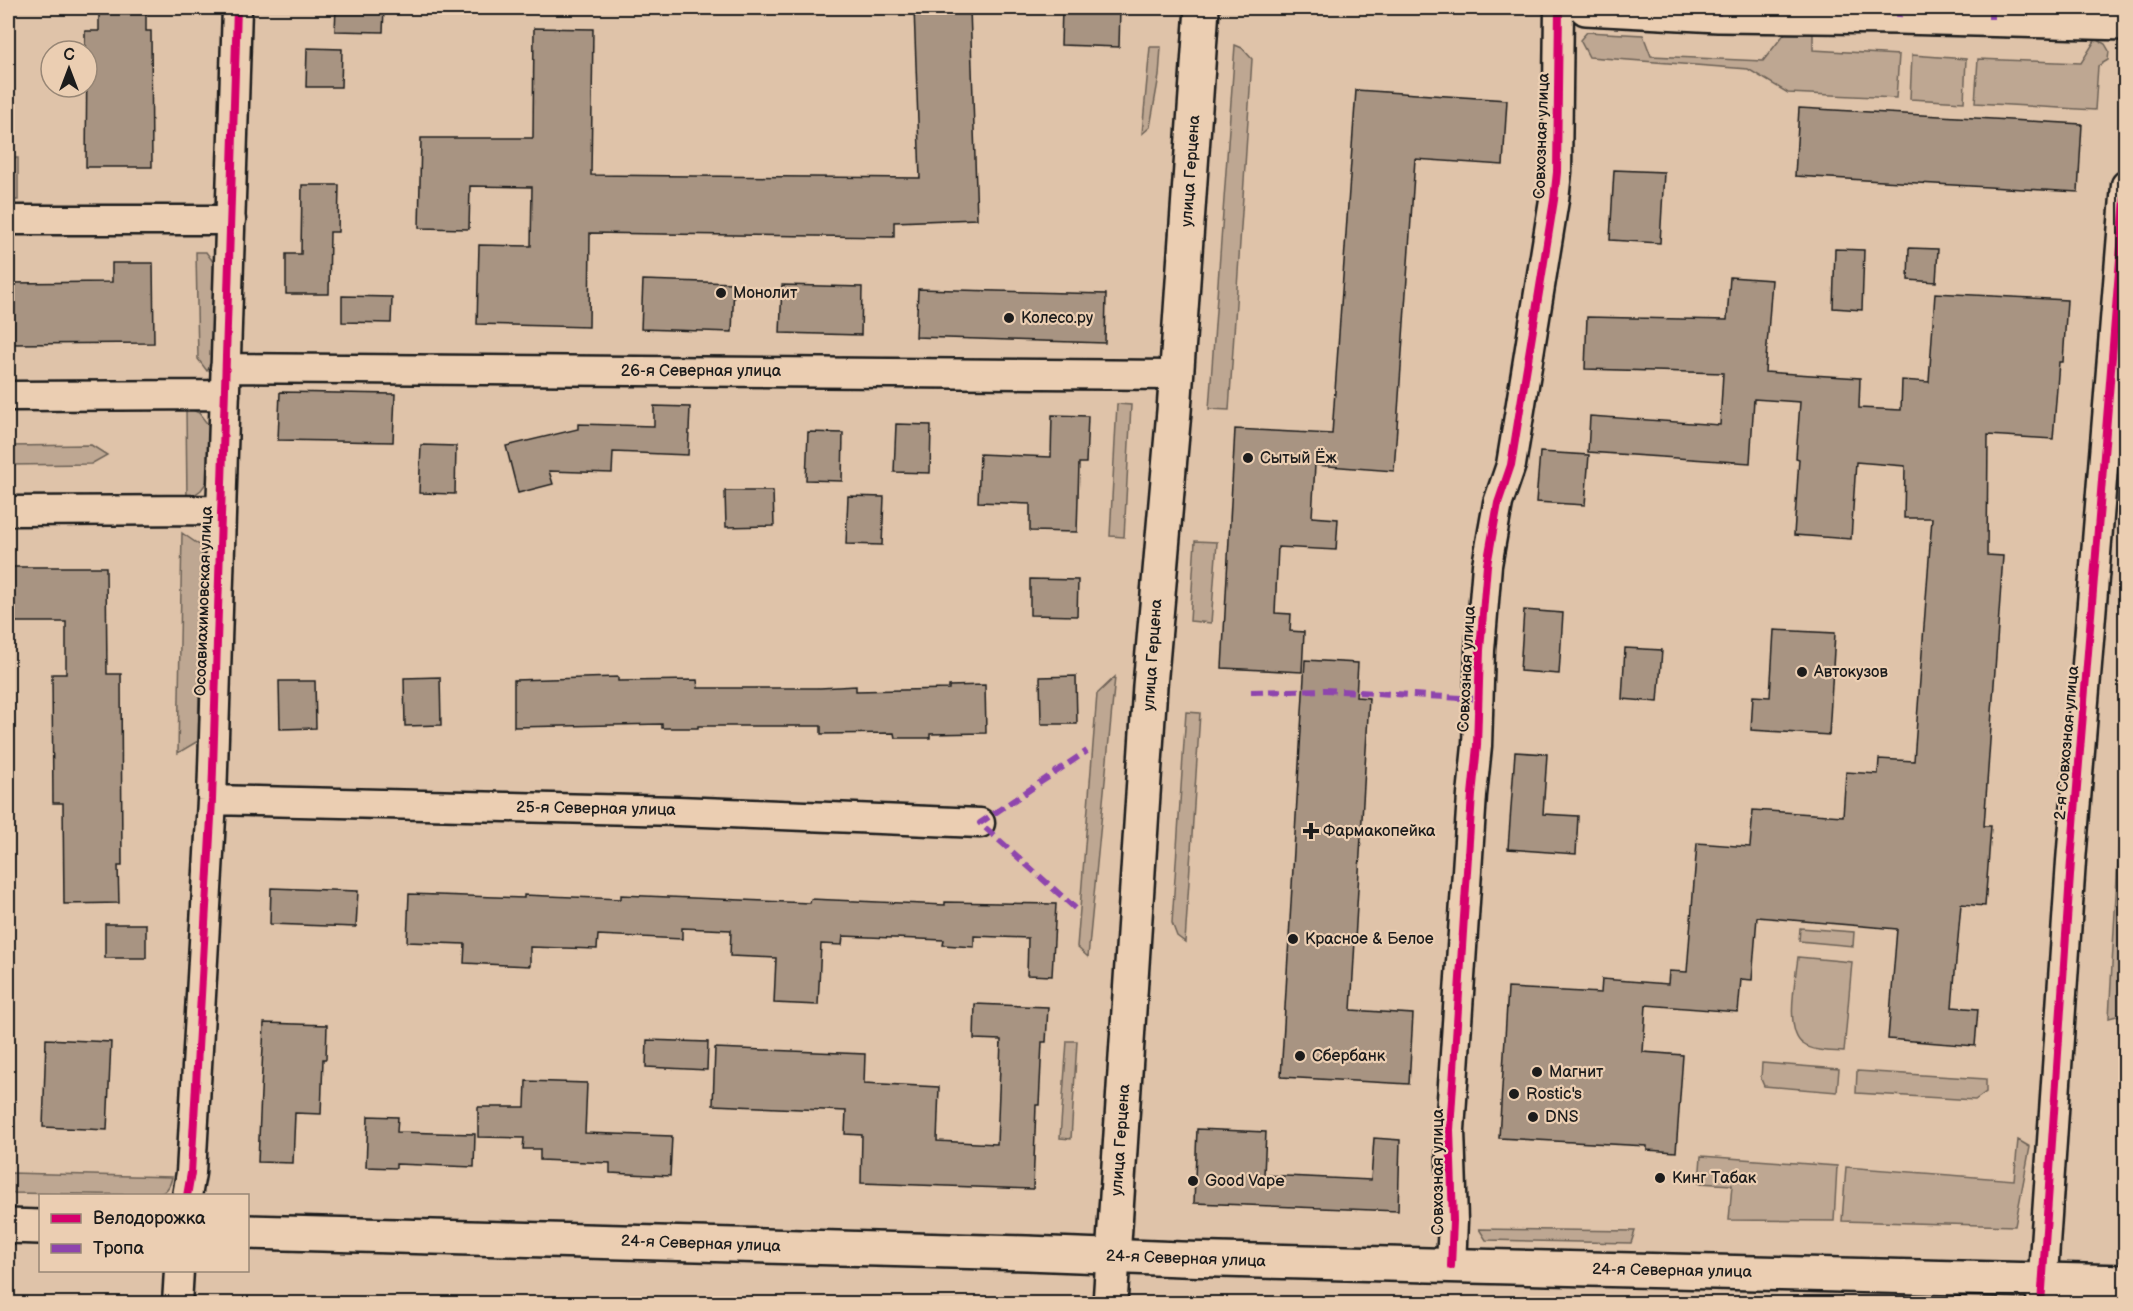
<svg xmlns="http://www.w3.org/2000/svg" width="2133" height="1311" font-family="'Balsamiq Sans',sans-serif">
  <rect width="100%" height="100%" fill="#dfc3a9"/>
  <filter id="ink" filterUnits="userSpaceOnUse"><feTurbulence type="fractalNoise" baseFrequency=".0167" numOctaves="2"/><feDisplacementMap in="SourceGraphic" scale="12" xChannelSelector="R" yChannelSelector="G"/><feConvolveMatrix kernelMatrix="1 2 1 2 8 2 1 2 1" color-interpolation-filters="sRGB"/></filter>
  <g filter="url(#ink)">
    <path fill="#bea792" stroke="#6d6257" stroke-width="1.5" d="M 1789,28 L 1813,29 L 1813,50 L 1899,55 L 1896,98 L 1788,93 L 1748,69 L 1589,57 L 1580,40 L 1587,32 L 1643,35 L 1651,56 L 1763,61 Z
      M 2096,39 L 2105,44 L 2109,51 L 2108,60 L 2098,66 L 2095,110 L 1975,103 L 1978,59 L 2081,63 Z
      M 1235,45 L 1242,48 L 1252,59 L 1229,410 L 1209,409 Z
      M 1150,47 L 1161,47 L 1159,76 L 1150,127 L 1142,134 Z
      M 1912,55 L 1966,59 L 1964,102 L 1910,99 Z
      M 8,158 L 18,158 L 18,200 L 8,200 Z
      M 196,252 L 206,252 L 214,263 L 212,364 L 207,371 L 198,359 Z
      M 1117,404 L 1131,405 L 1124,537 L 1110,536 Z
      M 186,407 L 199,413 L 209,426 L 209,479 L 201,490 L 187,500 Z
      M 91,445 L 107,455 L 91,464 L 8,465 L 8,446 Z
      M 182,533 L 202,547 L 198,741 L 178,753 Z
      M 1195,541 L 1217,542 L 1211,623 L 1190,621 Z
      M 1115,677 L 1088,957 L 1077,947 L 1097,694 Z
      M 1186,712 L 1200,713 L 1185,942 L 1177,936 L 1172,923 Z
      M 2125,737 L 2125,1014 L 2109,1018 Z
      M 1800,928 L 1854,932 L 1853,946 L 1799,941 Z
      M 1798,957 L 1852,962 L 1844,1052 C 1831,1051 1814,1052 1803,1044 C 1784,1031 1796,977 1798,957 Z
      M 1067,1041 L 1077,1041 L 1071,1139 L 1060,1138 Z
      M 1762,1063 L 1839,1069 L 1837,1092 L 1764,1086 L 1761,1079 Z
      M 1857,1071 L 1986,1079 L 1986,1092 L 1975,1100 L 1856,1093 Z
      M 2018,1140 L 2030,1147 L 2015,1226 L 1842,1221 L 1846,1167 L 2014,1180 Z
      M 1701,1156 L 1837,1166 L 1834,1221 L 1729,1220 L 1732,1185 L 1699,1183 Z
      M 10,1173 L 172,1177 C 170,1187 166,1193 156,1195 L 10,1193 Z
      M 1479,1229 L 1635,1231 L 1631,1243 L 1486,1240 Z"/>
    <path fill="#a89482" stroke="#1c1c1c" stroke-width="1.5" d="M 99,8 L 146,8 L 146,31 L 151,31 L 152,167 L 86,167 L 87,51 L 85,51 L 85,31 L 99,31 Z
      M 336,8 L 384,8 L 383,32 L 335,31 Z
      M 914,8 L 970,8 L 977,219 L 894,222 L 894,237 L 590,233 L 589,327 L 477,324 L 479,245 L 531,246 L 532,187 L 470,186 L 469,229 L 419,228 L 421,138 L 533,138 L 534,28 L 593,29 L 591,175 L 920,178 Z
      M 1062,8 L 1120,8 L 1119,47 L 1061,45 Z
      M 307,48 L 342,49 L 341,87 L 306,87 Z
      M 1356,90 L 1507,100 L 1503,165 L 1415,159 L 1394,471 L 1315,465 L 1312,517 L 1338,519 L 1336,550 L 1278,547 L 1275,613 L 1291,614 L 1290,631 L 1304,632 L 1302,672 L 1222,668 L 1235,429 L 1332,434 Z
      M 1799,108 L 2082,124 L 2078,192 L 1795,176 Z
      M 1614,170 L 1664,172 L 1660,243 L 1610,240 Z
      M 302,185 L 339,185 L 338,232 L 330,232 L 329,294 L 286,294 L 286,254 L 301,254 Z
      M 1909,248 L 1938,249 L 1936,282 L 1908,280 Z
      M 1835,249 L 1864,250 L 1862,310 L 1833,308 Z
      M 112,263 L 153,263 L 154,343 L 8,344 L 8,283 L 112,282 Z
      M 1730,277 L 1772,280 L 1765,372 L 1860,378 L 1859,408 L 1901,410 L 1902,380 L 1929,382 L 1935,293 L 2067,300 L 2063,362 L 2059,362 L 2053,439 L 1988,435 L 1987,555 L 2003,556 L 1984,826 L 1991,826 L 1985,906 L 1961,904 L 1952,1007 L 1978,1009 L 1975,1046 L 1888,1039 L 1897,929 L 1757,917 L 1752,980 L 1741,979 L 1738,1012 L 1646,1005 L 1643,1052 L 1683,1055 L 1676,1152 L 1647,1150 L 1647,1146 L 1499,1138 L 1508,988 L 1601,993 L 1602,979 L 1668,984 L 1669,971 L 1687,972 L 1697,843 L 1750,847 L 1753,810 L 1843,816 L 1846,772 L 1878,774 L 1879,759 L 1914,761 L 1932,518 L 1904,518 L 1905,466 L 1856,462 L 1851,539 L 1794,535 L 1799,459 L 1796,458 L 1800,402 L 1754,399 L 1750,463 L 1588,452 L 1590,416 L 1720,425 L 1723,373 L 1585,369 L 1587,317 L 1727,320 Z
      M 643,280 L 734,283 L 732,332 L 641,329 Z
      M 782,285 L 862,287 L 861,335 L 780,333 Z
      M 918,289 L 1106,294 L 1105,343 L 916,337 Z
      M 342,296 L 392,297 L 391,323 L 342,322 Z
      M 280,392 L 395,394 L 393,442 L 278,440 Z
      M 654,406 L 690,407 L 688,455 L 613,452 L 612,473 L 549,471 L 553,484 L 518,493 L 506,446 L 578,429 L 578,424 L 654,426 Z
      M 1052,415 L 1088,416 L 1086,463 L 1079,463 L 1077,532 L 1030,531 L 1030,504 L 978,502 L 980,454 L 1051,457 Z
      M 896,424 L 931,425 L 930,473 L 894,472 Z
      M 808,432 L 843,433 L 842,481 L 806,480 Z
      M 421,445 L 456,446 L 455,494 L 419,493 Z
      M 1540,452 L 1589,455 L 1585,505 L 1536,502 Z
      M 725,491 L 773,491 L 774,526 L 726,527 Z
      M 848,496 L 884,497 L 882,545 L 846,544 Z
      M 8,567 L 106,567 L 107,674 L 121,674 L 122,866 L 118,866 L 119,903 L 64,904 L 63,803 L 53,803 L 52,674 L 66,674 L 66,622 L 8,622 Z
      M 1030,579 L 1078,580 L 1077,616 L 1030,615 Z
      M 1524,610 L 1563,613 L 1559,674 L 1520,671 Z
      M 1774,630 L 1835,633 L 1829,735 L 1751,730 L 1753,696 L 1770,697 Z
      M 1625,648 L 1662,650 L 1658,702 L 1622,699 Z
      M 1305,660 L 1358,663 L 1356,697 L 1369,698 L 1351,1010 L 1413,1014 L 1409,1084 L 1281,1077 Z
      M 1076,676 L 1077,724 L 1041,724 L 1040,677 Z
      M 440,677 L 441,725 L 405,726 L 404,678 Z
      M 618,677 L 618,681 L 697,680 L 698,688 L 820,688 L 856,686 L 856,691 L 949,689 L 949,686 L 985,685 L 986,733 L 930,734 L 930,738 L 895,738 L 894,733 L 821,734 L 821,726 L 698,726 L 698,728 L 662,728 L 662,724 L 514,727 L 514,680 Z
      M 279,681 L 315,681 L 316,728 L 280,729 Z
      M 1515,752 L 1547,754 L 1543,814 L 1578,816 L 1576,854 L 1508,849 Z
      M 271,888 L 358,891 L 356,927 L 270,924 Z
      M 409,894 L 524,898 L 524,895 L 621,899 L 621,895 L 810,903 L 811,899 L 945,905 L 945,902 L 1056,904 L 1052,976 L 1027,975 L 1028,938 L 974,936 L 974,947 L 943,945 L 944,940 L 843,936 L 842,945 L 821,944 L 818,1005 L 774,1003 L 776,958 L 730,956 L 731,930 L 682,928 L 682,939 L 598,935 L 597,949 L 530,947 L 530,966 L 464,963 L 465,944 L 407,942 Z
      M 105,924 L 146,924 L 146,958 L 105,958 Z
      M 975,1004 L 1048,1007 L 1046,1042 L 1042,1042 L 1039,1105 L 1036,1105 L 1033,1189 L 861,1183 L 862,1135 L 845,1134 L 846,1111 L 713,1105 L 715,1048 L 865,1054 L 864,1083 L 939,1087 L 937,1141 L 997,1144 L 1001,1040 L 974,1039 Z
      M 264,1023 L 327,1025 L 326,1059 L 323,1059 L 321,1114 L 295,1113 L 293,1163 L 258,1162 Z
      M 46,1039 L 111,1042 L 107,1130 L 43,1127 Z
      M 647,1040 L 708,1042 L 707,1070 L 646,1067 Z
      M 526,1081 L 587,1083 L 585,1133 L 672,1136 L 670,1176 L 610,1173 L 610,1163 L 540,1160 L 540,1149 L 523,1149 L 524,1138 L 478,1137 L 478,1107 L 525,1107 Z
      M 368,1116 L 398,1117 L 397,1132 L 475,1134 L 474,1167 L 396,1164 L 396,1168 L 366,1167 Z
      M 1197,1129 L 1266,1132 L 1264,1175 L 1371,1180 L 1374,1138 L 1400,1140 L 1398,1211 L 1194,1203 Z"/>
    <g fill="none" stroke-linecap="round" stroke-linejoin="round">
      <g stroke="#1c1c1c" stroke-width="33">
        <path id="street" d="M 8,220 L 231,220
          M 225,368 L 1176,375
          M 8,396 L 225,395
          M 8,511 L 221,510
          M 212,800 L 678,811 L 980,823
          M 187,1196 L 191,1173 L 212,800 L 237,8
          M 1451,1266 L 1453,1221 L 1450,1130 L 1472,795 L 1477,746 L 1480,650 L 1487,565 L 1498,503 L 1511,465 L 1554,200 L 1557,172 L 1559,8
          M 177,1304 L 179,1270
          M 2041,1304 L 2071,861 L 2126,185"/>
      </g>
      <g stroke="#1c1c1c" stroke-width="38">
        <path id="secondary" d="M 1586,8 L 1718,15 L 1899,17 L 2126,23
          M 8,1226 L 40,1227
          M 248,1232 L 1027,1253 L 1181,1259 L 2126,1282"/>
      </g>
      <g stroke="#1c1c1c" stroke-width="38">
        <path id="primary" d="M 1110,1304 L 1150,686 L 1174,411 L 1202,8"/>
      </g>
      <use href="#street" stroke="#ebceb2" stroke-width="28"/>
      <use href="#secondary" stroke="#ebceb2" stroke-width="33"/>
      <use href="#primary" stroke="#ebceb2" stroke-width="33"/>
      <path stroke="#8e44ad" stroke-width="6" stroke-dasharray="12 6" stroke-linecap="butt" d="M 1718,15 L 1719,8
        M 1899,17 L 1900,8
        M 1991,19 L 1991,8
        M 1251,692 L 1325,690 L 1480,699
        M 1075,908 L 980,823 L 1087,751"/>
      <g stroke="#ebceb2" stroke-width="11">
        <path id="cycleway" d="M 187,1196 L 191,1173 L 212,800 L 237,8
          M 1451,1266 L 1453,1221 L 1450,1130 L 1472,795 L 1477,746 L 1480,650 L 1487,565 L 1498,503 L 1511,465 L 1554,200 L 1557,172 L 1559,8
          M 2041,1304 L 2071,861 L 2126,185"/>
      </g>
      <use href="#cycleway" stroke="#d6006c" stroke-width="8"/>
    </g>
  </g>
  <g fill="#1c1c1c" stroke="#ebceb2" stroke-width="2">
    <circle cx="721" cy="293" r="6"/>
    <circle cx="1009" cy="318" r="6"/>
    <circle cx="1248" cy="458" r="6"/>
    <circle cx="1802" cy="672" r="6"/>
    <path d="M1308 822h6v6h6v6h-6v6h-6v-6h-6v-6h6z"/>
    <circle cx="1293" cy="939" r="6"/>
    <circle cx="1300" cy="1056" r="6"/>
    <circle cx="1537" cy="1072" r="6"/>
    <circle cx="1514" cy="1094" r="6"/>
    <circle cx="1533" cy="1117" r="6"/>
    <circle cx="1660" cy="1178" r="6"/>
    <circle cx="1193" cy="1181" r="6"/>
  </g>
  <g text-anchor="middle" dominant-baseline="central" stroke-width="4.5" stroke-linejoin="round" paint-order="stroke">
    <g font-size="16" fill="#1c1c1c" stroke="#ebceb2">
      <text transform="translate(1542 136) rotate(-88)">Совхозная улица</text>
      <text transform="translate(1191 171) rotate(-86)">улица Герцена</text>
      <text x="701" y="371">26-я Северная улица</text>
      <text transform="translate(204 601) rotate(-88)">Осоавиахимовская улица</text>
      <text transform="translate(1153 655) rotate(-86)">улица Герцена</text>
      <text transform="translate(1467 669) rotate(-87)">Совхозная улица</text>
      <text transform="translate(2067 743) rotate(-85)">2-я Совхозная улица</text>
      <text transform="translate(596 809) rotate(1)">25-я Северная улица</text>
      <text transform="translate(1121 1140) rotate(-86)">улица Герцена</text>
      <text transform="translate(1438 1172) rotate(-90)">Совхозная улица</text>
      <text transform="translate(701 1244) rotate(2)">24-я Северная улица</text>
      <text transform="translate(1186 1259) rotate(2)">24-я Северная улица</text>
      <text transform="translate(1672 1271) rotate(1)">24-я Северная улица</text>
    </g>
    <g font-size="16" fill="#1c1c1c" stroke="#ebceb2" text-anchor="start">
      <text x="733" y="293">Монолит</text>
      <text x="1021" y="318">Колесо.ру</text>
      <text x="1260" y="458">Сытый Ёж</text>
      <text x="1814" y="672">Автокузов</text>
      <text x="1323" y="831">Фармакопейка</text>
      <text x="1305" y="939">Красное &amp; Белое</text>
      <text x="1312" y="1056">Сбербанк</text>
      <text x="1549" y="1072">Магнит</text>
      <text x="1526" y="1094">Rostic's</text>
      <text x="1545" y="1117">DNS</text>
      <text x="1672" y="1178">Кинг Табак</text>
      <text x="1205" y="1181">Good Vape</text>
    </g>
  </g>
  <rect width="2133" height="1311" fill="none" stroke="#ebceb2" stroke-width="30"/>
  <rect x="15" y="15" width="2103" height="1281" fill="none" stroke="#1c1c1c" stroke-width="2" filter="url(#ink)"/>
  <rect x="39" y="1194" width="210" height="78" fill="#ebceb2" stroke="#988776" stroke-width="1.5"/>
  <rect x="51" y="1214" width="30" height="9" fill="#d6006c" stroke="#988776" stroke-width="1.5"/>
  <text x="93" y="1224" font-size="18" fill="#1c1c1c">Велодорожка</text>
  <rect x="51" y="1244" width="30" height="9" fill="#8e44ad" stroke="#988776" stroke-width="1.5"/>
  <text x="93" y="1254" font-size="18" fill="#1c1c1c">Тропа</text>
  <g transform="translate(69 69)"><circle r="28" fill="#ebceb2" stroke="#988776" stroke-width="1.5"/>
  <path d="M0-4.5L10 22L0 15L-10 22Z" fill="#1c1c1c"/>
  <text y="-9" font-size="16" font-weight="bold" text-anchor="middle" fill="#1c1c1c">С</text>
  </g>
</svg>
